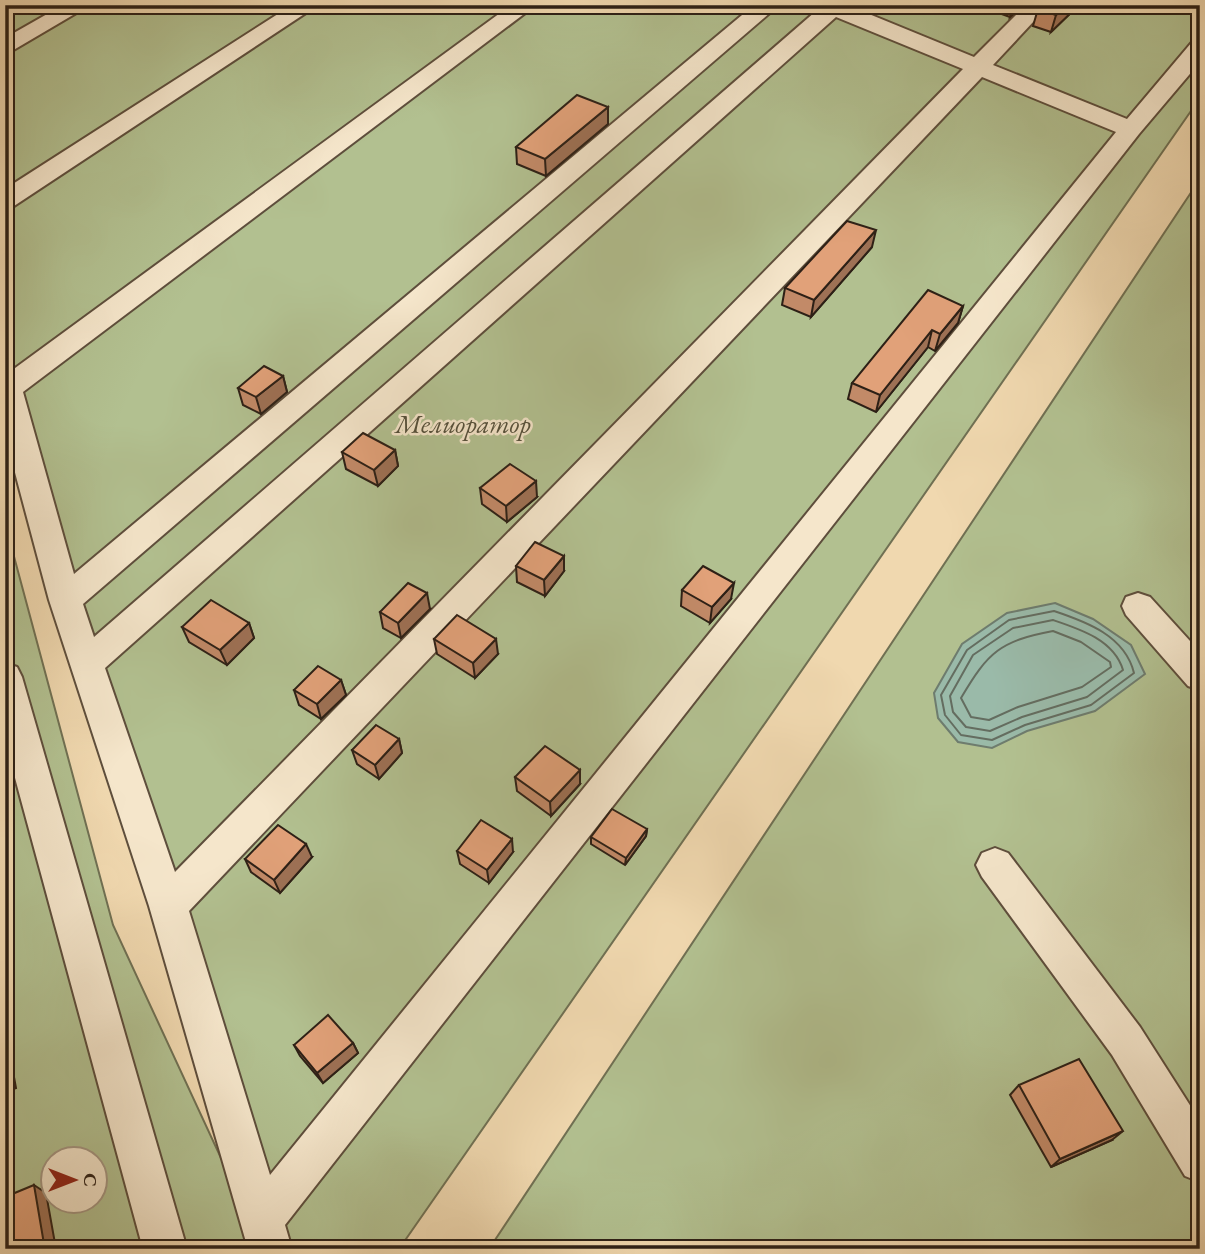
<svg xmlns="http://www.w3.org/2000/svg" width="1205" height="1254" font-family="'EB Garamond',serif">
  <rect width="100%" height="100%" fill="#f0d8af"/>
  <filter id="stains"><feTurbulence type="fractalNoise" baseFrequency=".00286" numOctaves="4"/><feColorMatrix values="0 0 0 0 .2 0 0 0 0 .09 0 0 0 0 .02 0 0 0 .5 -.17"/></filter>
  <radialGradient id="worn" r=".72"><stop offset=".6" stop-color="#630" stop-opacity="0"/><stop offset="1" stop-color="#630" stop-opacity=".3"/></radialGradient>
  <path fill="#b2c090" stroke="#707053" stroke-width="2" fill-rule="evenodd" d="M 5,5 L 1200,5 L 1200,98 L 399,1249 L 5,1249 L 5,523 L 113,925 L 259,1240 L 5,353 ZM 52,1160 L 94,1160 L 94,1202 L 52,1202 Z
    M 1200,179 L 1200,1249 L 489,1249 Z"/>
  <path fill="#9abaa9" stroke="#6e7c6e" stroke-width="2" d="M 1055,603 L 1093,619 L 1131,645 L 1145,674 L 1095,711 L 1027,731 L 992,748 L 958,742 L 938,718 L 934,693 L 962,644 L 1007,613 Z"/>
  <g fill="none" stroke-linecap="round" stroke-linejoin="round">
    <path stroke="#646d60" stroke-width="2" d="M 1054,611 C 1087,622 1125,636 1134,673 L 1091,705 L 1025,725 L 992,740 L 961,735 L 945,715 L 941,695 L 967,650 L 1009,620 Z
      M 1053,620 C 1080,629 1114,640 1123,670 L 1087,697 L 1022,717 L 990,731 L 966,727 L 953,712 L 950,696 L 973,655 L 1013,628 Z
      M 1053,631 L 1081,642 L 1110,662 L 1111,667 L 1082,687 L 1018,707 L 989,720 L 971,717 L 961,698 C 988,652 1000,641 1053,631 Z"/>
    <g stroke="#5e4e3c" stroke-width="4">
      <path id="minor" d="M 63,5 L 90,5 L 5,55 L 5,38 Z
        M 292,5 L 318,5 L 14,206 L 5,208 L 5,189 Z
        M 511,5 L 536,5 L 23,392 L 74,574 L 754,5 L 779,5 L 83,604 L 94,637 L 823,5 L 847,5 L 974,57 L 1026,5 L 1049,5 L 993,65 L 1127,119 L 1192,42 L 1200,40 L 1200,62 L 1139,134 L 285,1225 L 292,1249 L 248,1249 L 149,906 L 49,600 L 5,435 L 5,369 L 11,371 ZM 836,17 L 963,69 L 175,872 L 105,668 ZM 982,77 L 1116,132 L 270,1175 L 189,911 Z
        M 1138,593 L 1150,597 L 1200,652 L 1200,690 L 1188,686 L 1126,615 L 1122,606 L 1126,597 Z
        M 5,663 L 17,667 L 22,677 L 187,1249 L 143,1249 L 5,741 Z
        M 995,848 L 1008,853 L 1140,1027 L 1200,1121 L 1200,1182 L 1185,1176 L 1112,1055 L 982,877 L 976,865 L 982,853 Z"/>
    </g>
    <use href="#minor" fill="#f5e6cb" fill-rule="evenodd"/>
  </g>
  <path fill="#c28a68" stroke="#2d2016" stroke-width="2" d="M 981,5 L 1023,5 L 1010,17 L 980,6 Z
    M 1041,5 L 1079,5 L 1051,32 L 1033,26 L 1038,9 Z
    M 608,124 L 546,176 L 517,164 L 516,147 Z
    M 872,247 L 811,317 L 782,305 L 785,288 Z
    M 963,306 L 958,323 L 935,351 L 928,347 L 876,412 L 848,399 L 852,383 Z
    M 283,376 L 287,392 L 261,414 L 243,405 L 238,388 Z
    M 395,450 L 398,466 L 378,486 L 346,469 L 342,452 Z
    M 480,488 L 537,497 L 507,522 L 482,504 Z
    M 516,566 L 564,571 L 545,596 L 517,582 Z
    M 682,590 L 731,599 L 710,623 L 681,606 Z
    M 430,609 L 401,638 L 383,628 L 380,612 Z
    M 249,623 L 254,638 L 227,665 L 189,642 L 182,627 Z
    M 434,639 L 498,654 L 475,678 L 437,654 Z
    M 341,680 L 346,695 L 321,719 L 299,705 L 294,690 Z
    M 399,739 L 402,753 L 379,779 L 357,764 L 352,750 Z
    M 515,777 L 580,784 L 551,816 L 517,791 Z
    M 647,829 L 646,836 L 625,865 L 591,844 L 591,837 Z
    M 457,851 L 513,852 L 489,883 L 460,864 Z
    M 312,857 L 280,893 L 251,872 L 245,859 Z
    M 353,1043 L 358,1053 L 323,1083 L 300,1056 L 294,1045 Z
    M 1019,1085 L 1112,1140 L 1051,1167 L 1010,1095 Z"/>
  <path fill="#9e7155" stroke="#2d2016" stroke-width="2" d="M 1013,5 L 1023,5 L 1010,17 Z
    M 1067,5 L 1079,5 L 1051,32 L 1056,15 Z
    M 608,107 L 608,124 L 546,176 L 545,159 Z
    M 876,230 L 872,247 L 811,317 L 814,300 Z
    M 963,306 L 958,323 L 935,351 L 940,334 Z
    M 932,330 L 928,347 L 876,412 L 880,395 Z
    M 283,376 L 287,392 L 261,414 L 256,397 Z
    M 395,450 L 398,466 L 378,486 L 374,470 Z
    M 536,481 L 537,497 L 507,522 L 506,506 Z
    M 564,556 L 564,571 L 545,596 L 544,580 Z
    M 734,583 L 731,599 L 710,623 L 712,607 Z
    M 427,593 L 430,609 L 401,638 L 398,623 Z
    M 249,623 L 254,638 L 227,665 L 220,650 Z
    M 496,639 L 498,654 L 475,678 L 473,663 Z
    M 341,680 L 346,695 L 321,719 L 317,704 Z
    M 399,739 L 402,753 L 379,779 L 375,765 Z
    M 580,770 L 580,784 L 551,816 L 550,802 Z
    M 647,829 L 646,836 L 625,865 L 626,858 Z
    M 512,839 L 513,852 L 489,883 L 487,870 Z
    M 306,844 L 312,857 L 280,893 L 274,880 Z
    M 353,1043 L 358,1053 L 323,1083 L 317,1073 Z
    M 5,1051 L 10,1055 L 16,1088 L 5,1092 Z
    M 1123,1131 L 1112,1140 L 1051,1167 L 1060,1159 Z
    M 34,1185 L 46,1193 L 56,1249 L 33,1249 Z"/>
  <path fill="#e1a179" stroke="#2d2016" stroke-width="2" d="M 1041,5 L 1067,5 L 1056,15 L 1038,9 Z
    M 577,95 L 608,107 L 545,159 L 516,147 Z
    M 847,221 L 876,230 L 814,300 L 785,288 Z
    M 928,290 L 963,306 L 940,334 L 932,330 L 880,395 L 852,383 Z
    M 264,366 L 283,376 L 256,397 L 238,388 Z
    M 363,433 L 395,450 L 374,470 L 342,452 Z
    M 510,464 L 536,481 L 506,506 L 480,488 Z
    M 535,542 L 564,556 L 544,580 L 516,566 Z
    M 703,566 L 734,583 L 712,607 L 682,590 Z
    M 408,583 L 427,593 L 398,623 L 380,612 Z
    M 211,600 L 249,623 L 220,650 L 182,627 Z
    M 457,615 L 496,639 L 473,663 L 434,639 Z
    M 318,666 L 341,680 L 317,704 L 294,690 Z
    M 376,725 L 399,739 L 375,765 L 352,750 Z
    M 545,746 L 580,770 L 550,802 L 515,777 Z
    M 612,809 L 647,829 L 626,858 L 591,837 Z
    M 481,820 L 512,839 L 487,870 L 457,851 Z
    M 278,825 L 306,844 L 274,880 L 245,859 Z
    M 328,1015 L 353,1043 L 317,1073 L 294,1045 Z
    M 1079,1059 L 1123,1131 L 1060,1159 L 1019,1085 Z
    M 34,1185 L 44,1244 L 33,1249 L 5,1249 L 5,1197 Z"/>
  <g text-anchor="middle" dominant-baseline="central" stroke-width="5" stroke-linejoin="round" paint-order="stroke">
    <g font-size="26" font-style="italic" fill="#55503b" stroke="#f5e6cb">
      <text x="463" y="424">Мелиоратор</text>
    </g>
  </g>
  <rect width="1205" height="1254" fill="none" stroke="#f0d8af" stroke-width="28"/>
  <rect x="7" y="7" width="1191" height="1240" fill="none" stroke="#2d2016" stroke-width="3.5"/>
  <rect x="14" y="14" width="1177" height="1226" fill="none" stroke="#2d2016" stroke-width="2"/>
  <g transform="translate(74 1180) rotate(90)"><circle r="33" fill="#f5e6cb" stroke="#a59783" stroke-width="2"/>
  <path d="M0-5L12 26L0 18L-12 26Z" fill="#8f2418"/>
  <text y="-10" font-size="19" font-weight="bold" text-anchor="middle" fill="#2d2016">С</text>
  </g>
  <rect width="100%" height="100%" filter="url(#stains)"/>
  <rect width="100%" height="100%" fill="url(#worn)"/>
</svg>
